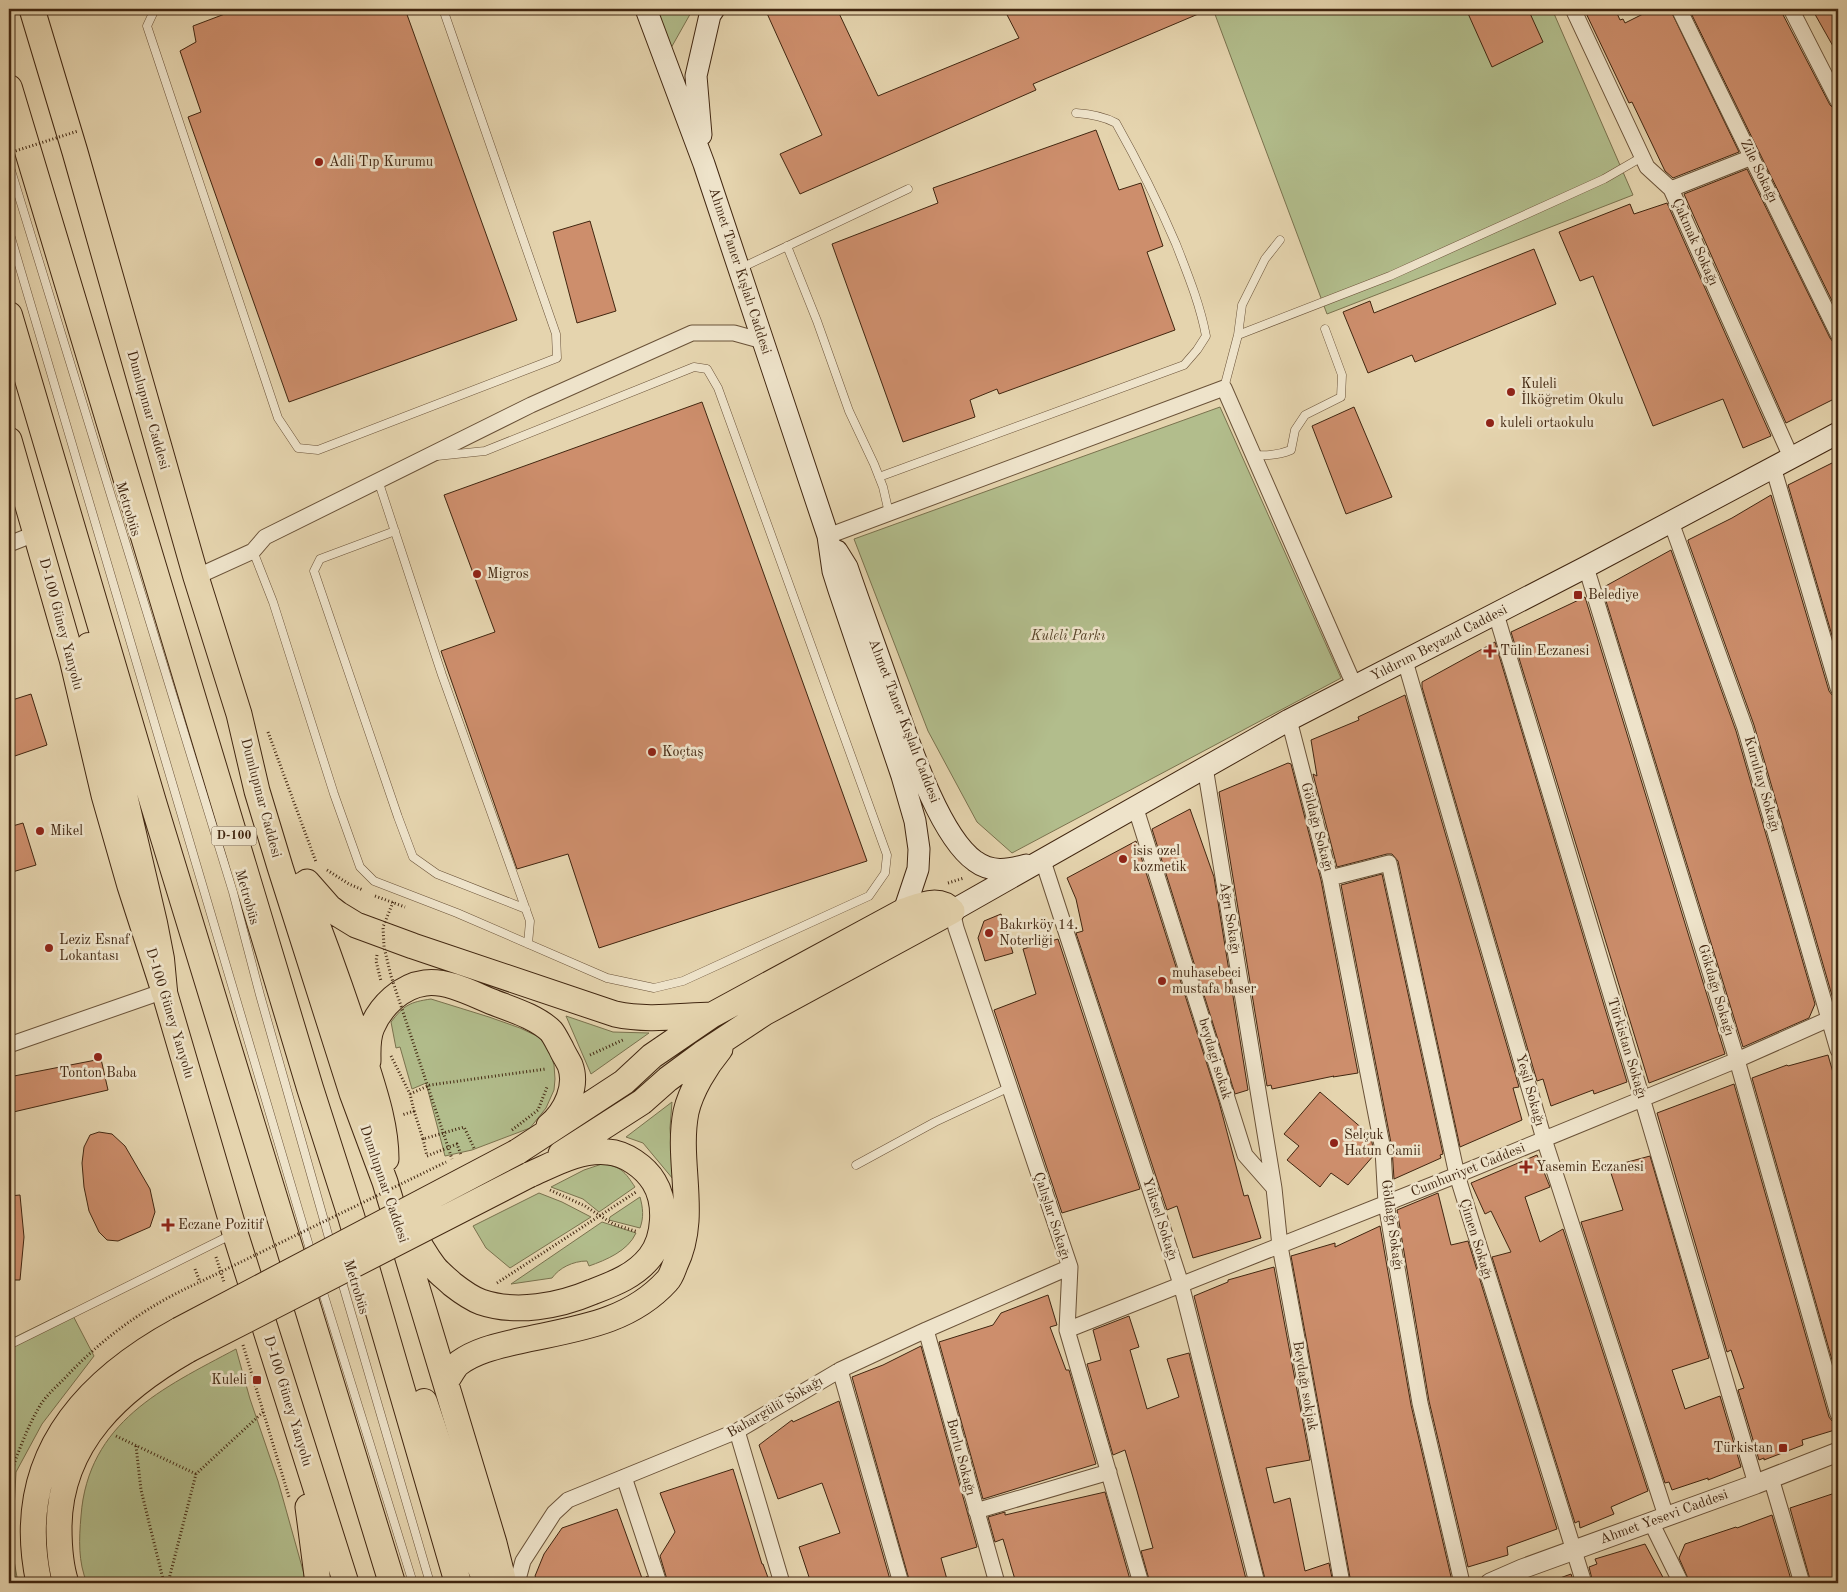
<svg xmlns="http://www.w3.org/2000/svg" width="1847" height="1592" font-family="'Old Standard TT',serif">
  <rect width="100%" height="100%" fill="#e5d4ae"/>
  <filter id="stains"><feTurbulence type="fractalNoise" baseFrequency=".004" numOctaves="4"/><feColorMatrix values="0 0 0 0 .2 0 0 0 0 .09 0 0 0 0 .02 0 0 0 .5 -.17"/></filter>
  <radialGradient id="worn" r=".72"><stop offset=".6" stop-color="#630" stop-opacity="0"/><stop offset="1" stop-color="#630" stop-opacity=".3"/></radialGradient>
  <path fill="#b2bd8c" stroke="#7a724e" d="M 657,9 L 693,9 L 671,48 Z
    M 1213,9 L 1552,9 L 1633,195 L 1327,314 Z
    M 1220,407 L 1341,678 L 1012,853 L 977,822 L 928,731 L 854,539 Z
    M 431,999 L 489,1017 L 520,1028 L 539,1037 L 549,1049 L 554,1065 L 555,1079 L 554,1090 L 546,1108 L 530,1128 L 472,1150 L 445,1156 L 426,1083 L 412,1089 L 400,1047 L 396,1048 L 391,1022 C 404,1005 410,1002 431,999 Z
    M 566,1016 L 613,1032 L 649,1033 L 591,1074 Z
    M 672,1102 L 670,1128 L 673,1179 L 643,1143 L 626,1137 Z
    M 602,1164 C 621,1166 625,1172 635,1187 L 599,1212 L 583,1199 L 551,1187 L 584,1170 Z
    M 539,1193 L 562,1202 L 591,1217 L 510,1268 L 486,1248 L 473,1226 Z
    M 640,1197 C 643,1208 644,1217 640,1228 L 609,1220 L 610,1217 Z
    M 602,1222 L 636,1233 C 628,1251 606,1260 589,1266 L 587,1261 C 573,1261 559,1268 552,1278 L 511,1284 Z
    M 70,1310 L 94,1356 L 42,1424 L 16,1472 L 12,1549 L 18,1583 L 9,1583 L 9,1340 Z
    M 236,1349 L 250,1399 L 278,1481 L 304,1574 L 304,1583 L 87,1583 C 78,1562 79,1539 81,1516 C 88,1422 163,1388 236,1349 Z"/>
  <path fill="#cd8e6c" stroke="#412610" d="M 238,9 L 405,9 L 517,320 L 289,402 L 188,117 L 201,112 L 180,51 L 196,42 L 193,26 Z
    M 765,9 L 837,9 L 878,96 L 1019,38 L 1004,9 L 1210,9 L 1033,84 L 1036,90 L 800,194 L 780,154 L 822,135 Z
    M 1466,9 L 1528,9 L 1543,42 L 1492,67 Z
    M 1584,9 L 1615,9 L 1620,20 L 1623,19 L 1625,23 L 1653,9 L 1670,9 L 1739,152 L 1673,178 L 1665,171 L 1632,102 L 1629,103 Z
    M 1689,9 L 1780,9 L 1830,105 L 1835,110 L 1838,116 L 1838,313 Z
    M 1812,9 L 1838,9 L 1838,55 Z
    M 1096,130 L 1119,190 L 1141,183 L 1163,246 L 1147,252 L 1175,330 L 999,394 L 997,389 L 970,400 L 975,417 L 903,442 L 832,244 L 938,203 L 933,188 Z
    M 1747,169 L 1830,338 L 1833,342 L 1838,343 L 1838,397 L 1786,423 L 1684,194 Z
    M 1667,203 L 1771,436 L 1743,448 L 1723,399 L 1653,426 L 1593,276 L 1580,281 L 1559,232 L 1630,204 L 1634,214 Z
    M 590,221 L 616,311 L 577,323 L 553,232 Z
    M 1534,249 L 1556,304 L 1415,362 L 1412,355 L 1368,373 L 1343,312 L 1370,301 L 1374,313 Z
    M 702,402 L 867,861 L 599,948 L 568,854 L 517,869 L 441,651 L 495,632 L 444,495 Z
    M 1354,407 L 1392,497 L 1346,514 L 1312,426 Z
    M 1838,460 L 1838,656 L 1788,485 Z
    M 1771,495 L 1829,691 L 1832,695 L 1838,697 L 1838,1001 L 1833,999 L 1754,725 L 1688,541 L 1688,540 L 1732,518 Z
    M 1671,550 L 1736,731 L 1815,1004 L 1809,1018 L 1743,1047 L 1602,588 Z
    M 1585,597 L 1725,1054 L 1649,1083 L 1511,632 Z
    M 1495,642 L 1627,1082 L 1594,1094 L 1593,1090 L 1551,1106 L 1543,1079 L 1537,1081 L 1422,687 L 1422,682 Z
    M 31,694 L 47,745 L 9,758 L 9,701 Z
    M 1405,695 L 1519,1087 L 1513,1088 L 1522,1120 L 1460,1147 L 1398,861 L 1392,854 L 1387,854 L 1337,867 L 1313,774 L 1317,776 L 1311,740 L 1359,720 L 1358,717 Z
    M 1288,763 L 1291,764 L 1321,880 L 1358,1073 L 1333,1077 L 1334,1076 L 1272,1089 L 1271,1085 L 1267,1086 L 1219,792 Z
    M 1190,809 L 1214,877 L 1248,1090 L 1235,1094 L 1152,829 Z
    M 23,823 L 36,865 L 9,873 L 9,827 Z
    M 1136,841 L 1219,1102 L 1244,1196 L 1248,1195 L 1261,1238 L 1193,1258 L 1177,1206 L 1167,1210 L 1076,933 L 1083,931 L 1076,899 L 1067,878 Z
    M 1382,874 L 1443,1154 L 1440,1155 L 1441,1158 L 1394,1179 L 1392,1148 L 1341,885 Z
    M 1001,914 L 1013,953 L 985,961 L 978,938 L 984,921 Z
    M 1058,939 L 1140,1189 L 1062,1213 L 994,1010 L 1036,994 L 1023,949 Z
    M 1828,1055 L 1838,1090 L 1838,1381 L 1752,1078 L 1787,1065 L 1788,1066 Z
    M 101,1059 L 108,1090 L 9,1113 L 9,1077 Z
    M 1734,1084 L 1829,1417 L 1832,1421 L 1836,1423 L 1838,1429 L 1802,1440 L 1803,1445 L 1764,1460 L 1764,1458 L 1759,1460 L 1738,1390 L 1744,1388 L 1731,1350 L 1727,1352 L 1657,1113 Z
    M 1320,1092 L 1371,1136 L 1374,1155 L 1348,1185 L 1331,1173 L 1320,1187 L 1287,1160 L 1299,1146 L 1284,1134 Z
    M 99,1132 L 112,1134 L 125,1146 L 150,1189 L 155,1212 L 150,1227 L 118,1241 L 107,1240 L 99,1232 L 89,1211 L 84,1187 L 82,1163 L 84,1147 L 90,1135 Z
    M 1537,1155 L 1550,1187 L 1525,1197 L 1540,1242 L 1563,1229 L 1648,1491 L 1611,1507 L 1614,1514 L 1580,1528 L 1579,1521 L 1575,1523 L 1492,1257 L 1511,1252 L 1491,1211 L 1485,1214 L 1471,1183 Z
    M 1650,1156 L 1709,1358 L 1672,1370 L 1685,1409 L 1720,1396 L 1741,1467 L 1708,1480 L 1708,1478 L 1672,1490 L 1669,1482 L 1665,1483 L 1581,1222 L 1623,1210 L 1609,1167 Z
    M 1438,1193 L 1451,1245 L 1468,1241 L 1557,1529 L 1507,1547 L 1508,1555 L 1468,1567 L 1429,1401 L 1397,1210 Z
    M 20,1195 L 24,1237 L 20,1280 L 9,1280 L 9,1196 Z
    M 1380,1226 L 1411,1405 L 1452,1581 L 1445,1583 L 1351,1583 L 1291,1256 L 1335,1243 L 1335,1247 Z
    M 1274,1267 L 1310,1460 L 1266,1468 L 1274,1503 L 1290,1498 L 1305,1571 L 1329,1563 L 1333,1583 L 1266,1583 L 1194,1296 L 1228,1282 L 1228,1280 Z
    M 1048,1295 L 1057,1325 L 1050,1327 L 1066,1370 L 1069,1370 L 1096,1464 L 983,1499 L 939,1342 L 993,1325 L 1001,1313 Z
    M 1129,1316 L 1139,1347 L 1130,1350 L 1147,1409 L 1179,1397 L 1167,1359 L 1189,1353 L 1247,1583 L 1150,1583 L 1141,1551 L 1153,1548 L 1137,1491 L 1125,1450 L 1113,1455 L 1087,1364 L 1101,1360 L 1093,1330 Z
    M 921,1346 L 977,1547 L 941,1558 L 948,1583 L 910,1583 L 852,1377 L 883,1365 Z
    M 839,1401 L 891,1583 L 811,1583 L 799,1547 L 840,1533 L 822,1483 L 778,1499 L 759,1445 L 792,1420 L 793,1422 Z
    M 733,1469 L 762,1564 L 763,1564 L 770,1583 L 668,1583 L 660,1556 L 675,1532 L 660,1493 Z
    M 1105,1492 L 1131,1583 L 1016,1583 L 1003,1539 L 995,1542 L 988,1517 L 1005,1512 L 1005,1515 Z
    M 1838,1492 L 1838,1583 L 1811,1583 L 1790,1508 Z
    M 617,1509 L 643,1581 L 647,1576 L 649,1583 L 538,1583 L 535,1576 L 544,1554 L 562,1528 Z
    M 1772,1515 L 1792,1583 L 1690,1583 L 1679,1558 L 1685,1544 L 1736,1527 L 1737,1528 Z
    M 1645,1544 L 1666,1583 L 1593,1583 L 1589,1567 L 1597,1564 L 1595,1559 Z
    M 1571,1574 L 1574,1583 L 1549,1583 L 1549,1582 Z"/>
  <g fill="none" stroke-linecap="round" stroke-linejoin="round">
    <g stroke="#6a5238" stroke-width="9">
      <path id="service" d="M 155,9 L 147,26 L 278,418 L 298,448 L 318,450 L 557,358 L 556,334 L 443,9
        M 9,164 L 233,892 L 260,995 L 331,1245
        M 9,231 L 312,1256
        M 787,246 L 817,321 L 849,411 L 874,464 L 883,487 L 889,513
        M 741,268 L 908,189
        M 1238,335 L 1390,276 L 1604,179 L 1642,157
        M 1224,388 L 1238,335 L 1242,305 L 1265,259 L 1280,240
        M 1253,455 C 1267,456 1279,455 1291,450 L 1295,430 L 1305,415 L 1341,397 L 1342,375 L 1325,329
        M 879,477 L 1184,365 L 1197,350 L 1206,336 C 1200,304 1188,275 1176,244 C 1158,202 1138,162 1116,123 C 1103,116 1091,114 1076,113
        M 378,480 L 442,675 L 530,921 L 528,944
        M 395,531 L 320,559 L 314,571 L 398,817 L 413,857 L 437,874 L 526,909
        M 253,551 L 273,602 L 334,794 L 360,867 L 374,881 L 457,913 L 607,978 L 654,988 L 683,981 L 869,896 L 885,873 L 887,855 L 718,388 L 707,369 L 694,367 L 485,451 L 437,456
        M 856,1165 L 935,1122 L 1010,1087
        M 340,1275 L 430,1583
        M 321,1286 L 413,1583
        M 9,1345 L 231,1235"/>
    </g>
    <g stroke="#6a5238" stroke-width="17">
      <path id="minor" d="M 1573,9 L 1647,167 L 1671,189 L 1791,457
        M 1679,9 L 1838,334
        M 1791,9 L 1838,101
        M 1671,189 L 1752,157
        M 1773,467 L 1838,688
        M 1671,522 L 1745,728 L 1838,1050
        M 828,536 L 1224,388 L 1355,687
        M 9,544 L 37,533
        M 1586,567 L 1737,1060 L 1838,1414
        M 196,577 L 253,551 L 265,537 L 531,405 L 692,333 L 734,333 L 763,341
        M 1496,614 L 1642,1098 L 1756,1484
        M 1405,661 L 1544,1139 L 1666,1516
        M 1289,720 L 1330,878 L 1383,1150 L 1386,1203 L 1420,1403 L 1462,1583
        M 1205,767 L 1274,1188 L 1280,1246 L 1342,1583
        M 1135,806 L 1245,1155 L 1274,1188
        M 1043,861 L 1181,1284 L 1257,1583
        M 1330,878 L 1389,863 L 1457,1175 L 1584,1583
        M 952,911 L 956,928 L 1070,1267 L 1067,1330 L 1141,1583
        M 9,1045 L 164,991
        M 926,1330 L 997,1583
        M 1067,1330 L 1457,1175 L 1737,1060 L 1838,1015
        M 840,1370 L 901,1583
        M 737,1431 L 782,1583
        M 624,1477 L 659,1583
        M 1771,1478 L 1802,1583
        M 976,1511 L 1109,1472
        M 1651,1522 L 1681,1583
        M 517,1583 L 523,1561 L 554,1513 L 568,1500 L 737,1431 L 840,1370 L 926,1330 L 1070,1267"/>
    </g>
    <g stroke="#6a5238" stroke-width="21">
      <path id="tertiary" d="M 1490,1583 L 1522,1569 L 1756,1484 L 1838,1452"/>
    </g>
    <g stroke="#412610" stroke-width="23">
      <path id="secondary" d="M 646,9 L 704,164 L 828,536 L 833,571 L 839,590 L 902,776 L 915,821 L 919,849 L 918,869 L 904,911
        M 701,135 L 696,76 L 710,15 L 714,9
        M 837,551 L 847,567 C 861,608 876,648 890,689 C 906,733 937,834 975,861 C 991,873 1008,870 1026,865
        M 952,911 L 1289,720 L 1586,567 L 1838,433"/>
    </g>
    <g stroke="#412610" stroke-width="27">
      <path id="primary" d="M 32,9 L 75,152 L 196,577 L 239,714 L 257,791 L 280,867 L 352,1093 L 385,1182 L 494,1543 L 504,1583
        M 9,440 L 72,659 L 104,795 L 130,886 L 164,991 L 235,1233 L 346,1583
        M 307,882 L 329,907 L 338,914 L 356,925 L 413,946 L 615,1014 C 648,1021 678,1016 712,1015
        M 302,885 C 324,941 344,997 363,1055 C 373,1088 386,1123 386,1159
        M 368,1061 C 368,1050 367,1038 372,1027 C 381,1006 401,986 425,983 C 446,980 471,993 490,1001 C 510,1009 535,1016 551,1031 C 555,1036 558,1043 561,1048 C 563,1053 567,1059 570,1065 C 578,1086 566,1112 549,1126
        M 517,1152 L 624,1082 L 652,1056 L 712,1015 L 904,911 C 920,906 939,896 952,911 L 764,1013 L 702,1054 L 668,1079 L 642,1102 L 561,1154
        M 408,1223 C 416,1239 425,1255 435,1268 C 440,1274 447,1279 452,1284 C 461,1291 470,1298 481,1302 C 516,1314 559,1306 592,1292 C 613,1284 635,1276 650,1257 C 665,1238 667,1203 654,1182 C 645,1167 625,1153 608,1152 C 579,1149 554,1164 529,1175
        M 446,1381 C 450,1376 454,1367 459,1363 C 477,1350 498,1346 519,1341 C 573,1329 628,1324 667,1281 C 671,1277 673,1270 675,1265 C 699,1216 676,1163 686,1112 C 691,1090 706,1066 720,1049
        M 308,1507 L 318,1583
        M 39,1583 C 13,1463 78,1385 179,1330
        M 66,1583 C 60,1565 59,1546 59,1527 C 60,1442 120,1389 188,1350"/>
    </g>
    <g stroke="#412610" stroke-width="28">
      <path id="trunk" d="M 9,88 L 310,1088 L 351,1216 L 458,1583
        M 9,315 L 153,802 L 392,1583
        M 89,646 L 154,923 L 161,959 L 164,991
        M 424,1402 L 475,1554 L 487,1583"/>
    </g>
    <path stroke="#412610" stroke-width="3" stroke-dasharray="1 2.5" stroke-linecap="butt" d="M 268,732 L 316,862
      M 327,870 L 349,884 L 363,890
      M 948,883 L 964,878
      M 377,955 L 376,961 L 381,981
      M 590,1055 L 625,1039
      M 391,1056 L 410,1094 L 414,1111 L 402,1115
      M 410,1094 L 430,1085 L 546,1069
      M 414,1111 L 423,1139 L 464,1127 L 474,1148
      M 423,1139 L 427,1156 L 457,1144 L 461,1155
      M 550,1190 L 585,1206 L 613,1224 L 638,1232
      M 216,1257 L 224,1282
      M 497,1283 L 636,1192
      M 243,1345 L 289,1497
      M 116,1436 L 196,1474
      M 136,1446 L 141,1490 L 164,1583
      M 9,1478 C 18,1453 27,1427 41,1404 C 47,1395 56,1387 64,1379 C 103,1337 148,1305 200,1282
      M 9,1564 L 13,1583
      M 168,1583 L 196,1474 L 263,1412"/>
    <use href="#service" stroke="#eee3ca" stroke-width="8"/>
    <use href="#minor" stroke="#eee3ca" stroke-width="15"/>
    <use href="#tertiary" stroke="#eee3ca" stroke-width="19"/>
    <use href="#secondary" stroke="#eee3ca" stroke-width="21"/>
    <use href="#primary" stroke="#e5d4ae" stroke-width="25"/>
    <use href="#trunk" stroke="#e5d4ae" stroke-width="26"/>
    <g stroke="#412610" stroke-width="27" stroke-linecap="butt">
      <path id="primary-bridge" d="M 179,1330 L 517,1152
        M 188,1350 L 529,1175"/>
    </g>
    <path stroke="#412610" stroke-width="3" stroke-dasharray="1 2.5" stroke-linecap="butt" d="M 9,153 L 78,131
      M 375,896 L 405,907
      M 393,902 L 383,927 L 384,947 L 391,976 L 452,1159
      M 512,1130 L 538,1110 L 547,1087
      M 195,1269 L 200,1282 L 446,1162"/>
    <use href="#primary-bridge" stroke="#e5d4ae" stroke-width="25"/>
  </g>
  <g fill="#8f2418" stroke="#eee3ca" stroke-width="2">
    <circle cx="319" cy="162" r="5"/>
    <circle cx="1511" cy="392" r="5"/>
    <circle cx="1490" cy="423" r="5"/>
    <circle cx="477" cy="574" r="5"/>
    <rect x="1573" y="590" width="10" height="10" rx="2.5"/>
    <path d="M1487.5 643.5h5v5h5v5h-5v5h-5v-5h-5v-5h5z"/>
    <circle cx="652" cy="752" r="5"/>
    <circle cx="40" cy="831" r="5"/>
    <circle cx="1123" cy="859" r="5"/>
    <circle cx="989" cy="933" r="5"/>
    <circle cx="49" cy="948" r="5"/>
    <circle cx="1162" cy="981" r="5"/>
    <circle cx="98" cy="1057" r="5"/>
    <circle cx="1334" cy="1143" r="5"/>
    <path d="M1523.5 1159.5h5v5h5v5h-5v5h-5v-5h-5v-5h5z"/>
    <path d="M165.5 1217.5h5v5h5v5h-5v5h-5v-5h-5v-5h5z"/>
    <rect x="252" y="1375" width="10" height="10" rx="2.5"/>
    <rect x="1778" y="1443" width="10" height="10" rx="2.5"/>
  </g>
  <g text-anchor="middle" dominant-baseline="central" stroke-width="5" stroke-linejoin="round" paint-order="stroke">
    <rect fill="#eee3ca" stroke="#755f48" stroke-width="1" x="211.5" y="826.5" width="45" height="19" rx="4"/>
    <g font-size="12" font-weight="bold" fill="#412610">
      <text x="234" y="836">D-100</text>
    </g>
    <g font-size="14" fill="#412610" stroke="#eee3ca" text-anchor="start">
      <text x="329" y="162">Adli Tıp Kurumu</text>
      <text x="1521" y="384">Kuleli<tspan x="1521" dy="16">İlköğretim Okulu</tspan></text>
      <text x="1500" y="423">kuleli ortaokulu</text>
      <text x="487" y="574">Migros</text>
      <text x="1588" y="595">Belediye</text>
      <text x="1500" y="651">Tülin Eczanesi</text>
      <text x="662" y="752">Koçtaş</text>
      <text x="50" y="831">Mikel</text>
      <text x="1133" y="851">isis ozel<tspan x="1133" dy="16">kozmetik</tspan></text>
      <text x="999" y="925">Bakırköy 14.<tspan x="999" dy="16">Noterliği</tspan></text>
      <text x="59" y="940">Leziz Esnaf<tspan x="59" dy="16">Lokantası</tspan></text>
      <text x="1172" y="973">muhasebeci<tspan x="1172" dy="16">mustafa baser</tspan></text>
      <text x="98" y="1073" text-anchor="middle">Tonton Baba</text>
      <text x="1344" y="1135">Selçuk<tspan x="1344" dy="16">Hatun Camii</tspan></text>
      <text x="1536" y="1167">Yasemin Eczanesi</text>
      <text x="178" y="1225">Eczane Pozitif</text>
      <text x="247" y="1380" text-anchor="end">Kuleli</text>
      <text x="1773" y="1448" text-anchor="end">Türkistan</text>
    </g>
    <g font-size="14" fill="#412610" stroke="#eee3ca">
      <text transform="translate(1759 171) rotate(64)">Zile Sokağı</text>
      <text transform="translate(1695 242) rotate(66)">Çakmak Sokağı</text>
      <text transform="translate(740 271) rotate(72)">Ahmet Taner Kışlalı Caddesi</text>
      <text transform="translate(148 410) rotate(74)">Dumlupınar Caddesi</text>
      <text transform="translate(128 509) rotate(73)">Metrobüs</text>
      <text transform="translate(61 624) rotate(75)">D-100 Güney Yanyolu</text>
      <text transform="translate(1439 643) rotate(-27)">Yıldırım Beyazıd Caddesi</text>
      <text transform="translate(904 721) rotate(69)">Ahmet Taner Kışlalı Caddesi</text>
      <text transform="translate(1762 784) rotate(74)">Kurultay Sokağı</text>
      <text transform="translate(261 798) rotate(75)">Dumlupınar Caddesi</text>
      <text transform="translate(1317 827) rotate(75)">Göldağı Sokağı</text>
      <text transform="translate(247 897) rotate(74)">Metrobüs</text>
      <text transform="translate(1230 918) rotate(81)">Ağrı Sokağı</text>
      <text transform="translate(1716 990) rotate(73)">Gökdağı Sokağı</text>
      <text transform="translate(170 1013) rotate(73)">D-100 Güney Yanyolu</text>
      <text transform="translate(1627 1048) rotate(73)">Türkistan Sokağı</text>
      <text transform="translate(1215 1059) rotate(73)">beydagi sokak</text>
      <text transform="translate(1530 1090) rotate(74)">Yeşil Sokağı</text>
      <text transform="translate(1468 1170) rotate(-22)">Cumhuriyet Caddesi</text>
      <text transform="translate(384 1184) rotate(71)">Dumlupınar Caddesi</text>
      <text transform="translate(1052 1216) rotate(72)">Çalışlar Sokağı</text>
      <text transform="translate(1160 1219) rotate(72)">Yüksel Sokağı</text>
      <text transform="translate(1392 1225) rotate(82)">Göldağı Sokağı</text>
      <text transform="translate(1476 1239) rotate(73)">Çimen Sokağı</text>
      <text transform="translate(356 1287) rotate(73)">Metrobüs</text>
      <text transform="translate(1305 1386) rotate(80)">Beydağı sokjak</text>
      <text transform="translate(288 1401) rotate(73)">D-100 Güney Yanyolu</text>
      <text transform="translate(775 1407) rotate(-30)">Bahargülü Sokağı</text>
      <text transform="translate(961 1457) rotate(75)">Borlu Sokağı</text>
      <text transform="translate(1664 1517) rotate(-20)">Ahmet Yesevi Caddesi</text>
    </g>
    <g font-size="14" font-style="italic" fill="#584429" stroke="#eee3ca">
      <text x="1068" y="636">Kuleli Parkı</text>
    </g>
  </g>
  <rect width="1847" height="1592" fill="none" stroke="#e5d4ae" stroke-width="30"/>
  <rect x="10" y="10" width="1827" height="1572" fill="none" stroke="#412610" stroke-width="2.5"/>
  <rect x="15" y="15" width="1817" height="1562" fill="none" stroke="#412610"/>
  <rect width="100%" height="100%" filter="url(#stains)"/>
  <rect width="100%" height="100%" fill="url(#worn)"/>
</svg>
